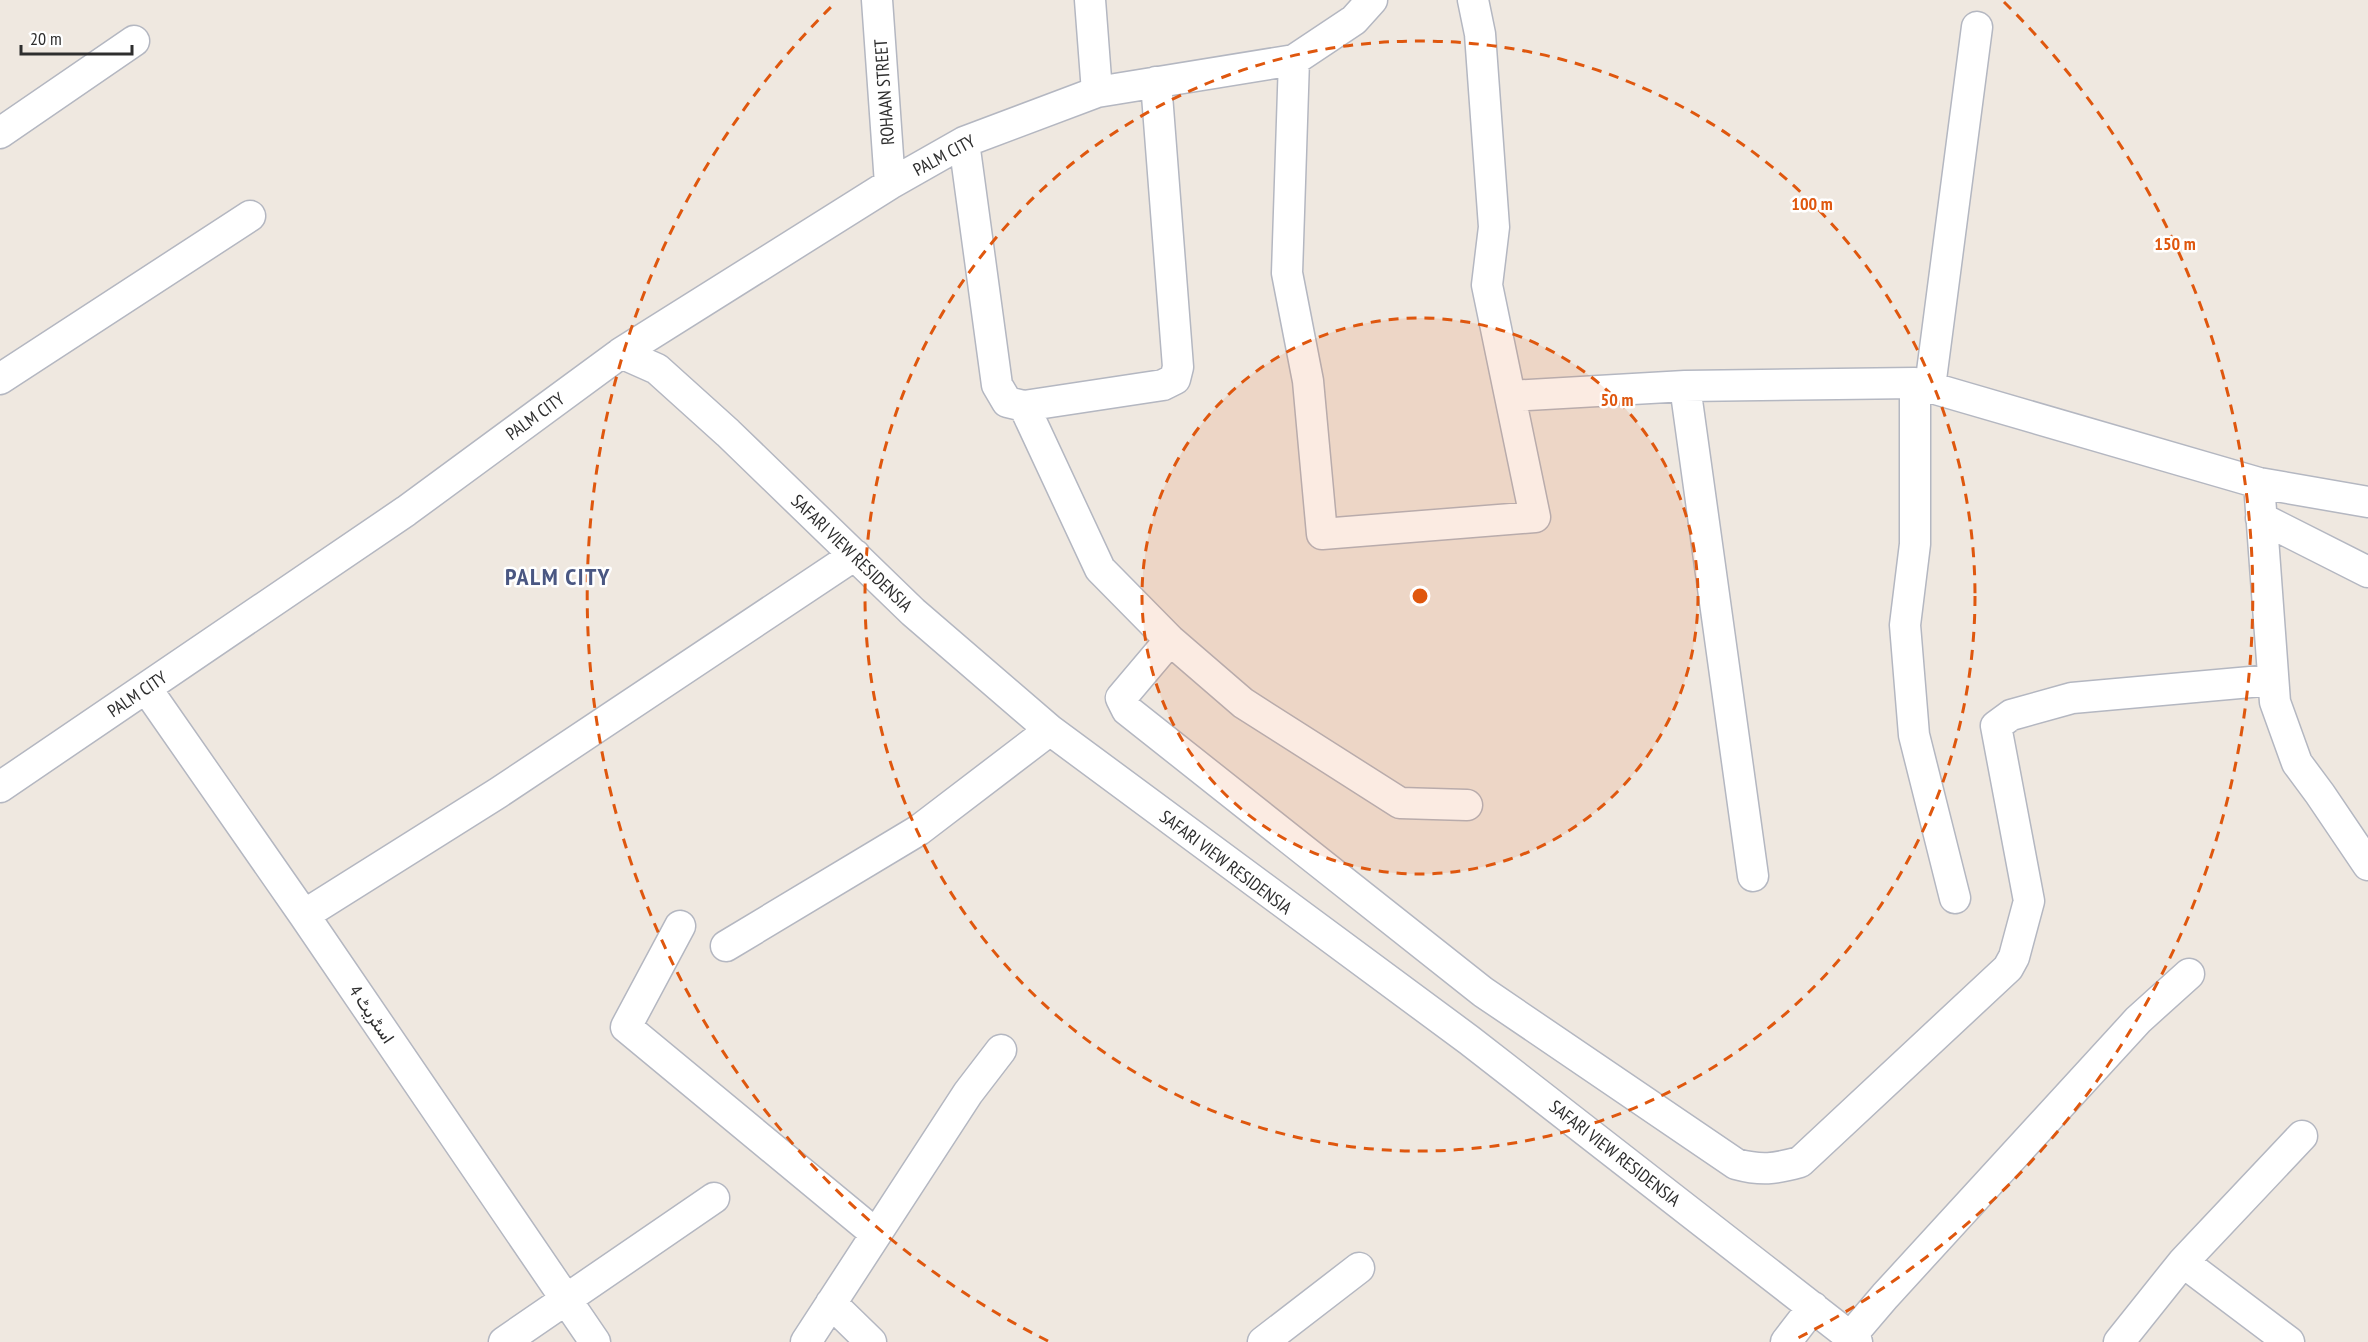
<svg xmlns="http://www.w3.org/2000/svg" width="2368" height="1342" font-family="'PT Sans Narrow',Vazirmatn,sans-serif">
  <rect width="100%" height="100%" fill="#efe8e0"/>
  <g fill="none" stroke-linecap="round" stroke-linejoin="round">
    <g stroke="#b4b7c1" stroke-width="33">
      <path id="street" d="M 877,0 L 890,184
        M 1090,0 L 1097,92
        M 1294,60 L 1287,273 L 1308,381 L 1322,534 L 1535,517 L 1487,285 L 1494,227 L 1480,34 L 1473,0
        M 0,133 L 134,41
        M 964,142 L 997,385 L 1007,402 L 1024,406 L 1163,385 L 1175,379 L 1178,367 L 1156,82
        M 621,353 L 657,369 L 728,433 L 913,612 L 1050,730 L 1469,1040 L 1857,1342
        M 0,379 L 250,216
        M 1915,383 L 1915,544 L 1905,625 L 1914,735 L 1955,898
        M 1685,386 L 1753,876
        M 1930,387 L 1977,27
        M 1510,396 L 1685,386 L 1915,383 L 2259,483 L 2368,502
        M 1024,406 L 1100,569 L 1170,640 L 1243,703 L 1400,803 L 1467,805
        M 2259,483 L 2275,702 L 2297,763 L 2320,794 L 2368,865
        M 2261,518 L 2368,572
        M 1170,640 L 1121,698 L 1127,710 L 1483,992 L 1736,1164 C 1762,1171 1774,1169 1800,1162 L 2008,968 L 2014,957 L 2029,901 L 1996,726 L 2011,715 L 2072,698 L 2273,680
        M 146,688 L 304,915 L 595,1342
        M 0,787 L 406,511 L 621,353 L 890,184 L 964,142 L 1097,92 L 1294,60 L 1354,20 L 1372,0
        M 304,915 L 498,793 L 855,555
        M 680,926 L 626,1027 L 876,1234
        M 726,946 L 919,830 L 1050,730
        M 2183,1262 L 2289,1342
        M 831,1303 L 871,1342
        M 1850,1337 L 1885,1296 L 2138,1020 L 2189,974
        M 504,1342 L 714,1198
        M 806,1342 L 968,1093 L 1001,1050
        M 1263,1342 L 1359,1268
        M 1786,1342 L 1813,1307
        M 2119,1342 L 2183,1262 L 2302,1136"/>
    </g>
    <use href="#street" stroke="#fff" stroke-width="30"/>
  </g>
  <circle cx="1420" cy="596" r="278" fill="#df570e" fill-opacity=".12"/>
  <g fill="none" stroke="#df570e" stroke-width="3" stroke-dasharray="10 8">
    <circle cx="1420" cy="596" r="278"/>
    <circle cx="1420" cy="596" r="555"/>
    <path d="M1048 1341A833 833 0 0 1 836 2M2004 2A833 833 0 0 1 1792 1341"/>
  </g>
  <g text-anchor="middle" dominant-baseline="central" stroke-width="5" stroke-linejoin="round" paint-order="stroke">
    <g font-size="18" fill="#2e2e2e" stroke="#fff">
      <text transform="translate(884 92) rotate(-94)">ROHAAN STREET</text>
      <text transform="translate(944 155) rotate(-28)">PALM CITY</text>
      <text transform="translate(535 416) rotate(-36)">PALM CITY</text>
      <text transform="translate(852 553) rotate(44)">SAFARI VIEW RESIDENSIA</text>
      <text transform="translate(137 694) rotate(-34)">PALM CITY</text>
      <text transform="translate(1226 862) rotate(37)">SAFARI VIEW RESIDENSIA</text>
      <text transform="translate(372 1014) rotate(56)">اسٹریٹ 4</text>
      <text transform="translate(1615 1153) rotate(38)">SAFARI VIEW RESIDENSIA</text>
    </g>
    <g font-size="24" font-weight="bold" letter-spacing="1.5" fill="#4a5782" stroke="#fff">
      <text x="558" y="576">PALM CITY</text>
    </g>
  </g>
  <circle cx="1420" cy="596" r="9" fill="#df570e" stroke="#fff" stroke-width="3"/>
  <g font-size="18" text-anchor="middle" font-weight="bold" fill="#df570e" stroke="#fff" stroke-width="5" stroke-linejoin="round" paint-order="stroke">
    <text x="1812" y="210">100 m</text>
    <text x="2175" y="250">150 m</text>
    <text x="1617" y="406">50 m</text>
  </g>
  <path d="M21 45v9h111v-9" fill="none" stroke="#2e2e2e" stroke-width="3"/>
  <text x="30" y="45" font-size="18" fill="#2e2e2e" stroke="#ffffff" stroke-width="4.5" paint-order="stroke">20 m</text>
</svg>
